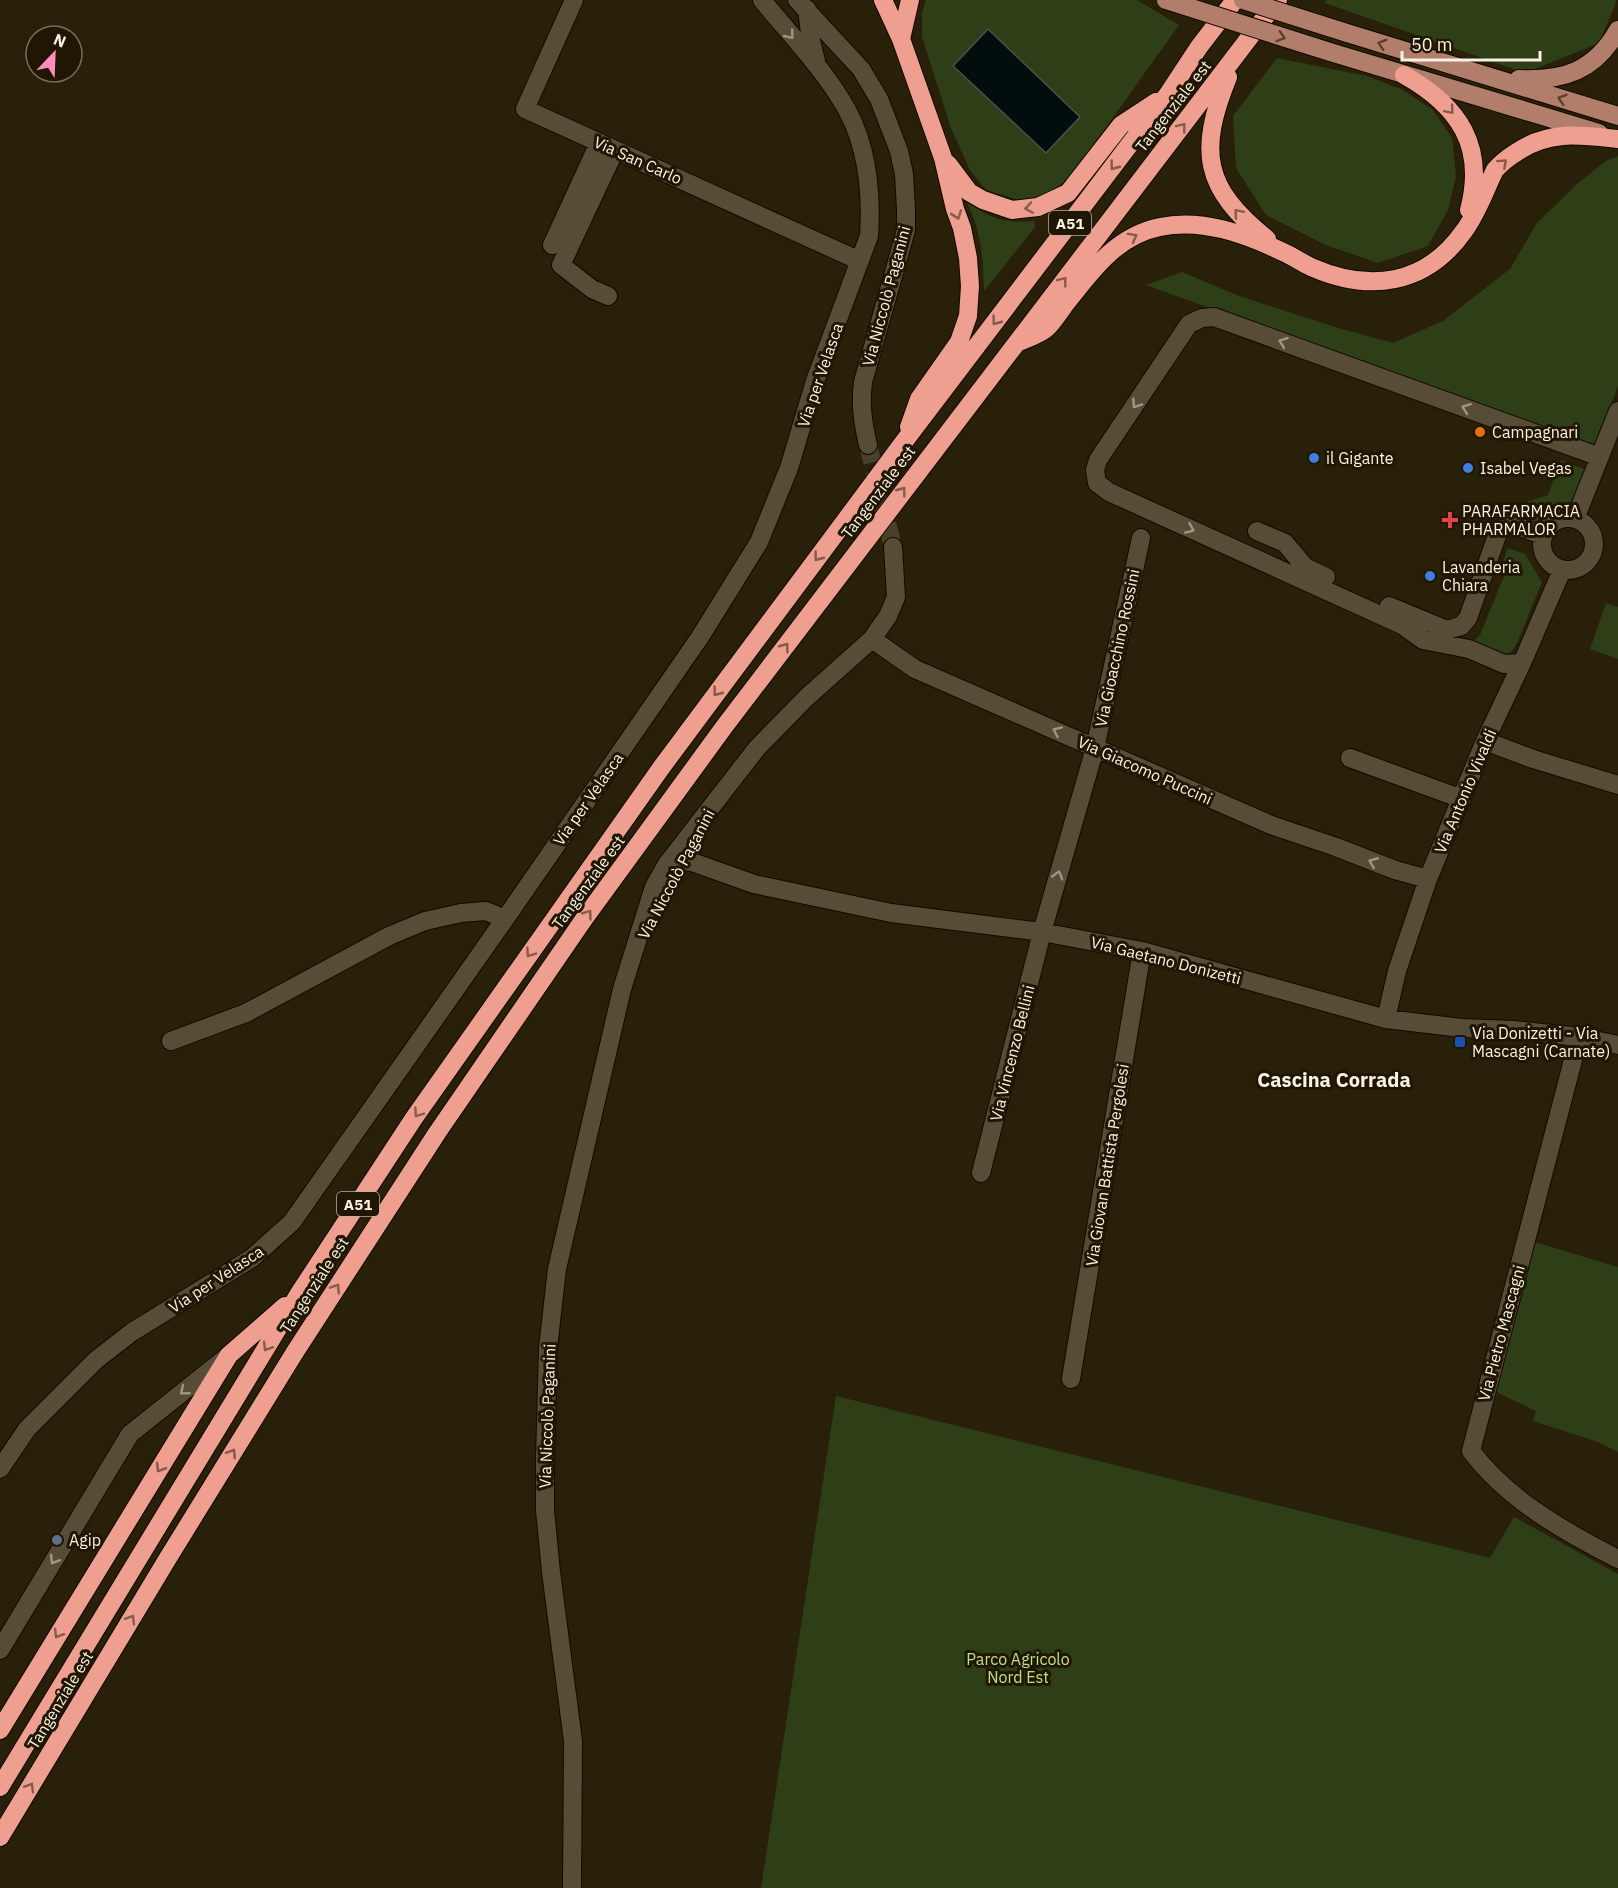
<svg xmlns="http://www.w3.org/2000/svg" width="1618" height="1888" font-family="'IBM Plex Sans',sans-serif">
  <rect width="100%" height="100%" fill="#29200a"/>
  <path fill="#2e3f18" d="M 926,0 L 1137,0 L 1179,25 L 1070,178 L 1044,196 L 1022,201 L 986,190 L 970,170 L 951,128 L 922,37 L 922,13 Z
    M 1327,0 L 1616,0 L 1615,5 L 1599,43 L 1525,73 L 1325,3 Z
    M 1277,58 L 1367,76 L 1403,90 L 1433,110 L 1452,138 L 1456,176 L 1448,210 L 1428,246 L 1378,263 L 1326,245 L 1266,215 L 1236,168 L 1233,116 Z
    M 1618,156 L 1618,386 L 1595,447 L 1146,285 L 1182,272 L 1239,296 L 1338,328 L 1393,343 L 1443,321 L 1510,269 L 1537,223 L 1577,184 L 1606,161 Z
    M 967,202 C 990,218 1004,224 1034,221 L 1035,227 L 984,291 C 983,256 982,235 967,202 Z
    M 1561,460 L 1586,470 L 1568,511 C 1563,512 1558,512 1553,514 C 1544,519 1537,528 1527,517 L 1531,507 L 1526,502 L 1548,495 Z
    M 1508,548 L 1525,554 L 1542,582 L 1517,643 L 1512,651 L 1506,654 L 1471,644 L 1480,635 L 1507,569 L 1502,565 Z
    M 1606,603 L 1618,607 L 1618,659 L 1590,649 Z
    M 1528,1240 L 1618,1267 L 1618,1452 L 1598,1442 L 1533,1421 L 1536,1411 L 1490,1389 Z
    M 836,1396 L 1490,1558 L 1514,1517 L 1618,1574 L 1618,1888 L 761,1888 Z"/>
  <path fill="#020d0e" stroke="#4c524e" stroke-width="1.5" d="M 988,29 L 1080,117 L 1046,153 L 953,66 Z"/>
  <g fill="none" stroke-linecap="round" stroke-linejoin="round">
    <path stroke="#48402b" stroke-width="18" stroke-dasharray="18 9" stroke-linecap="butt" d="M 868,445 L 893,547"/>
    <g stroke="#120900" stroke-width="20">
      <path id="minor" d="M 574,0 L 525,109 L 860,261
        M 797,0 L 861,69 L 879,99 L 899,151 L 904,174 L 906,209 L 906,230 L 863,382 C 860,405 863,423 868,445
        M 807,9 L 811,41 L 816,61
        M 552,245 L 599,143
        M 608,296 L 592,289 L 561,265 L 615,150
        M1542 544a26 26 0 1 1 52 0a26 26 0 1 1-52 0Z
        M 1575,519 L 1618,411
        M 1257,531 L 1285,543 L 1305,567 L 1326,577
        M 1389,606 L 1447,630 L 1461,626 L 1468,618 L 1499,530 L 1510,524 L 1543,535
        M 872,639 L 915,669 L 1271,825 L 1336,847 L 1395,870 L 1428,879
        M 1522,663 L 1504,664 L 1469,649 L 1423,640 L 1402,625 L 1109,492 L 1097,483 L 1095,470 L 1098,460 L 1189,324 L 1202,318 L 1214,317 L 1600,457
        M 1485,741 L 1533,759 L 1618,785
        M 1350,758 L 1462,799
        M 667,864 L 682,861 L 692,862 L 754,884 L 891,913 L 1042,932 L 1142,951 L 1386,1019 L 1462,1028 L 1513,1030 L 1579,1037 L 1618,1045
        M 1386,1019 L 1397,971 L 1428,879 L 1485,741 L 1522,663 L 1562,570
        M 1579,1037 L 1471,1451 C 1508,1500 1565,1532 1618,1559
        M 171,1041 L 246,1013 L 389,936 L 425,921 L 461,913 L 486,911 L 505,919
        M 981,1173 L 1042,932 L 1095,748 L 1141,538
        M 1071,1379 L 1142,951
        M 0,1469 L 27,1429 L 96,1360 L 132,1332 L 252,1258 L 292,1222 L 505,919 L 700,637 L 759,542 L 789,468 L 815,381 L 869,236 C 872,190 867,139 840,98 C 818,63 788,32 762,0
        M 0,1650 L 130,1434 L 228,1356
        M 572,1888 L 573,1741 L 551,1572 L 545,1510 L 545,1460 L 548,1348 L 557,1269 L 622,989 L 654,887 L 667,864 L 757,748 L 807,697 L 872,639 L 888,616 L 896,597 L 893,547"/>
    </g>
    <g stroke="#120900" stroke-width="20">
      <path id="major" d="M 1347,33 L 1618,116
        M 1330,52 L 1599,133
        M 1519,79 C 1564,81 1595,71 1618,30"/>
    </g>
    <g stroke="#120900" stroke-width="20">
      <path id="highway" d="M 883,0 L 901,39 L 943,158 L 955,209 L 962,228 L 968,258 L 970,286 L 968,316 L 959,342 L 919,399 L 909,427
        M 901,39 L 910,0
        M 1404,75 C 1459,106 1486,146 1469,210
        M 1228,77 C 1198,151 1203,188 1267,239
        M 948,164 L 969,192 L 983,200 L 1012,210 L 1038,207 L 1068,193 L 1121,125 L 1156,102
        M 1019,342 C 1027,338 1040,335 1047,328 C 1053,322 1059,313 1064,306 C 1090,273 1115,236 1160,227 C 1202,218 1245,234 1283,252 C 1292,256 1301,262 1311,267 C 1370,293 1426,285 1464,231 C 1478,212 1485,190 1495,170 C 1502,162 1509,157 1517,152 C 1549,130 1581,135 1617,139
        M 0,1730 L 229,1355 L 285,1306
        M 0,1787 L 300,1292 L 414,1118 L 661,768 L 903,443 L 1168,94 L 1199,47 L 1235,0
        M 0,1837 L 168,1558 L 295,1352 L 437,1133 L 584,919 L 724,727 L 1278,0"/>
    </g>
    <use href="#minor" stroke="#574c36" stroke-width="18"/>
    <use href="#major" stroke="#b27e6c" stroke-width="18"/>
    <use href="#highway" stroke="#ee9f90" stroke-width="18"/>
    <g stroke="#120900" stroke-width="20" stroke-linecap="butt">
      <path id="major-bridge" d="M 1166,0 L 1330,52
        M 1243,0 L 1347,33"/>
    </g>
    <use href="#major-bridge" stroke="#b27e6c" stroke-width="18"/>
  </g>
  <defs><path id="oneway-chevron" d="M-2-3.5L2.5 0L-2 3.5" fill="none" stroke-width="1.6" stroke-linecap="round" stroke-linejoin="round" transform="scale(1.5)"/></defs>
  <g stroke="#9f9785">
    <use href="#oneway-chevron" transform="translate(790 35) rotate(51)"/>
    <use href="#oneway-chevron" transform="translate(1283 342) rotate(-160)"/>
    <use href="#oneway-chevron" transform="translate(1136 404) rotate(124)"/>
    <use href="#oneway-chevron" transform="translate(1466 408) rotate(-160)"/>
    <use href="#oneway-chevron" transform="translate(1190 529) rotate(24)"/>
    <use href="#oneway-chevron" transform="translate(1057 731) rotate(-156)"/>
    <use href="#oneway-chevron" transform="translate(1373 862) rotate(-158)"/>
    <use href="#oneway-chevron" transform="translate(1058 875) rotate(-74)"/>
    <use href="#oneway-chevron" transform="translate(184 1391) rotate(141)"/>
    <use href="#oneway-chevron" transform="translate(54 1560) rotate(121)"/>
  </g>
  <g stroke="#5a402d">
    <use href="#oneway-chevron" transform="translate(1281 37) rotate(18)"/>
    <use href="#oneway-chevron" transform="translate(1382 44) rotate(-163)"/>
    <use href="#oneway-chevron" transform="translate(1562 99) rotate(-163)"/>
  </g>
  <g stroke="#875a4a">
    <use href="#oneway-chevron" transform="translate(1450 110) rotate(50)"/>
    <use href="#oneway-chevron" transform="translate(1182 127) rotate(-52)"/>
    <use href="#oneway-chevron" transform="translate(1503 163) rotate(-42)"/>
    <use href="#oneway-chevron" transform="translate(1114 166) rotate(127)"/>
    <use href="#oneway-chevron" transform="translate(1029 208) rotate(171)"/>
    <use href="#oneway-chevron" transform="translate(1238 213) rotate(-131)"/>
    <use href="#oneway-chevron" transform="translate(957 215) rotate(71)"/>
    <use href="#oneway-chevron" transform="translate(1133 237) rotate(-29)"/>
    <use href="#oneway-chevron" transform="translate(1063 281) rotate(-52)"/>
    <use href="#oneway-chevron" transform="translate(996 321) rotate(127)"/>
    <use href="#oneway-chevron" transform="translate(902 491) rotate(-53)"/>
    <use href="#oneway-chevron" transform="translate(818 557) rotate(127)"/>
    <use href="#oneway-chevron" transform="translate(785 647) rotate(-53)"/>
    <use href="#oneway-chevron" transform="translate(717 692) rotate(127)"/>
    <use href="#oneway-chevron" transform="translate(588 914) rotate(-54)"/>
    <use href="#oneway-chevron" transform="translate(530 953) rotate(125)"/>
    <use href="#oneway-chevron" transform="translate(418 1113) rotate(125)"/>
    <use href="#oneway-chevron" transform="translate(336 1288) rotate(-57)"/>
    <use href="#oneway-chevron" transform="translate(267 1347) rotate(121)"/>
    <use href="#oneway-chevron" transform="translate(232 1453) rotate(-58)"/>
    <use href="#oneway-chevron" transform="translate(160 1468) rotate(121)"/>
    <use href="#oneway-chevron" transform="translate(131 1619) rotate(-59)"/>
    <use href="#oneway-chevron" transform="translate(58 1634) rotate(121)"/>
    <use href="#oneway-chevron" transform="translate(30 1787) rotate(-59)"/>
  </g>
  <circle fill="#e8710a" stroke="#201603" stroke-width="2" cx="1480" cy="432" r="6"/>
  <g fill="#3f7fe0" stroke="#201603" stroke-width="2">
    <circle cx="1314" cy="458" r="6"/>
    <circle cx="1468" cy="468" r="6"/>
    <circle cx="1430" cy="576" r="6"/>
  </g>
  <path fill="#e0444e" stroke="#201603" stroke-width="2" d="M1447 511h6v6h6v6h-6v6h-6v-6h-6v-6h6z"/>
  <rect fill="#1a4fb4" stroke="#201603" stroke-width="2" x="1454" y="1036" width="12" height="12" rx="3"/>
  <circle fill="#5c6f8a" stroke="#201603" stroke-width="2" cx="57" cy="1540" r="6"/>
  <g text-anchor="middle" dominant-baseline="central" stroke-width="6" stroke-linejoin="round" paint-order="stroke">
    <g fill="#201603" stroke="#b7b0a1" stroke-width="1.5">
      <rect x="1049" y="211" width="42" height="24" rx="4.5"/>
      <rect x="337" y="1192" width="42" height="24" rx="4.5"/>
    </g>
    <g font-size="15" font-weight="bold" fill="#f8f2e5">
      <text x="1070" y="223">A51</text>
      <text x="358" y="1204">A51</text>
    </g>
    <g font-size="16" fill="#f8f2e5" stroke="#201603">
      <text transform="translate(1173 106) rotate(-52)">Tangenziale est</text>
      <text transform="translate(638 160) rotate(24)">Via San Carlo</text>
      <text transform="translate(886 296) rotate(-75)">Via Niccolò Paganini</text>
      <text transform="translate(820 375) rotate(-71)">Via per Velasca</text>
      <text transform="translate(878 492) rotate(-53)">Tangenziale est</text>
      <text transform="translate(1117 648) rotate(-78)">Via Gioacchino Rossini</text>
      <text transform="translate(1145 770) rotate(24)">Via Giacomo Puccini</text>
      <text transform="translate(1465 791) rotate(-67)">Via Antonio Vivaldi</text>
      <text transform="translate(588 799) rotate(-55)">Via per Velasca</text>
      <text transform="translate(676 874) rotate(-62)">Via Niccolò Paganini</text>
      <text transform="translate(588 882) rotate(-54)">Tangenziale est</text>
      <text transform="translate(1166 960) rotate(14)">Via Gaetano Donizetti</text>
      <text transform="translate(1012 1053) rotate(-76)">Via Vincenzo Bellini</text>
      <text transform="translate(1107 1165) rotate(-81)">Via Giovan Battista Pergolesi</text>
      <text transform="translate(216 1279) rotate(-33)">Via per Velasca</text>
      <text transform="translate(314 1285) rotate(-57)">Tangenziale est</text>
      <text transform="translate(1501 1333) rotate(-75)">Via Pietro Mascagni</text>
      <text transform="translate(547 1416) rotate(-88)">Via Niccolò Paganini</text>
      <text transform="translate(60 1700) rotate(-59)">Tangenziale est</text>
    </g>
    <g font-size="16" fill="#f8f2e5" stroke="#201603" text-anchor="start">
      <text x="1492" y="432">Campagnari</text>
      <text x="1326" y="458">il Gigante</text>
      <text x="1480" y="468">Isabel Vegas</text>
      <text x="1462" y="511">PARAFARMACIA<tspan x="1462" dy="18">PHARMALOR</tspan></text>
      <text x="1442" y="567">Lavanderia<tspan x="1442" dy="18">Chiara</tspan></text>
      <text x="1472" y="1033">Via Donizetti - Via<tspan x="1472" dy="18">Mascagni (Carnate)</tspan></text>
      <text x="69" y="1540">Agip</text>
    </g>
    <g font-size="16" fill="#b8e283" stroke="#201603">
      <text x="1018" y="1659">Parco Agricolo<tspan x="1018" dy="18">Nord Est</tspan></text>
    </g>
    <g font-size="20" font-weight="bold" fill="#f8f2e5" stroke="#201603">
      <text x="1334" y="1079">Cascina Corrada</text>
    </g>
  </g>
  <g transform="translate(54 54) rotate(23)"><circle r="28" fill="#201603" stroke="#766e5d" stroke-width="1.5"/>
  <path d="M0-4.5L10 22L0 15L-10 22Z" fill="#fe8ebd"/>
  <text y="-9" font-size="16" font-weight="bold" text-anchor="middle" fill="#f8f2e5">N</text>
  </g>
  <path d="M1402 51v9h138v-9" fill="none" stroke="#f8f2e5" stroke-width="3"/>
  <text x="1411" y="51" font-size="18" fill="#f8f2e5" stroke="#201603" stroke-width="4.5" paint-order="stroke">50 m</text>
</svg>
